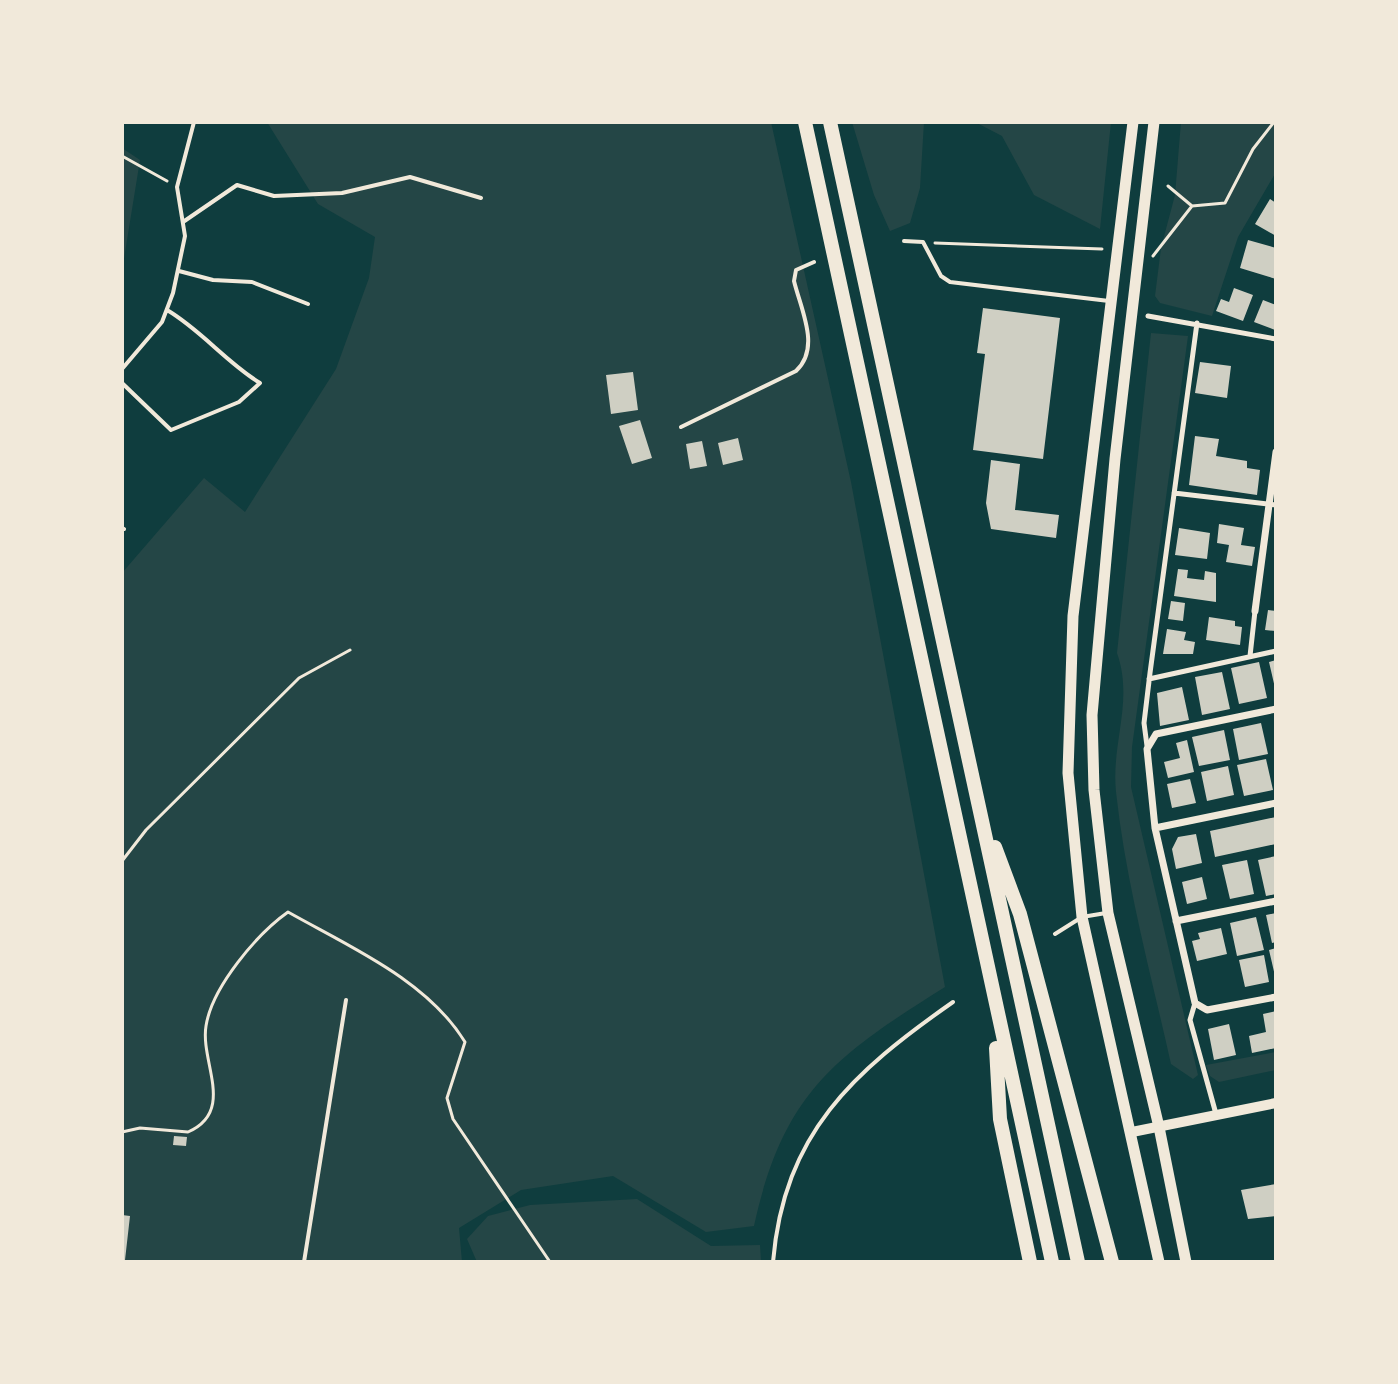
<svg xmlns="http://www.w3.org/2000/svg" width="1398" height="1384" font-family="Quicksand,sans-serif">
  <rect width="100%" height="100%" fill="#0f3d3e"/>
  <path fill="#244646" d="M 267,122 L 771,122 L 851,482 L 945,987 C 835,1056 783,1093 754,1226 L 706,1232 L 613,1176 L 521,1190 L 459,1228 L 462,1262 L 122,1262 L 122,573 L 204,478 L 245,512 L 336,369 L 369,278 L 375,237 L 318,204 Z
    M 852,122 L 924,122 L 920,188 L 910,223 L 890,231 L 874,195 Z
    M 975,122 L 1111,122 L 1100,229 L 1034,195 L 1002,136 Z
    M 1181,122 L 1276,122 L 1276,172 L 1238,237 L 1212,316 L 1160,303 L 1155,296 L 1161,248 L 1175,195 Z
    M 122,148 L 140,160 L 122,271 Z
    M 1151,333 L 1188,336 L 1132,747 L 1131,787 L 1198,1075 L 1193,1079 L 1171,1064 C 1151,974 1126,884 1116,792 C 1111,743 1134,701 1117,653 Z
    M 1276,1052 L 1276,1070 L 1219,1082 L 1210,1076 L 1206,1065 Z
    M 637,1199 L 711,1246 L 760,1245 L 761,1262 L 477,1262 L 467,1239 L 488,1216 L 530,1205 Z"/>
  <path fill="#cfcfc3" d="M 1270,199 L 1276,203 L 1276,236 L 1255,224 Z
    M 1248,240 L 1276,248 L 1276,279 L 1240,268 Z
    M 1234,288 L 1253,295 L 1243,321 L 1216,311 L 1221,299 L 1229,302 Z
    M 1263,300 L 1276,305 L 1275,330 L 1254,322 Z
    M 983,308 L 1060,318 L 1043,459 L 973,450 L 985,354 L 977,353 Z
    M 1200,362 L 1231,366 L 1227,398 L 1195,393 Z
    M 633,372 L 638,410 L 611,414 L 606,375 Z
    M 640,420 L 652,458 L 632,464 L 619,426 Z
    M 1195,436 L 1219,439 L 1216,456 L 1247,461 L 1247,468 L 1260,470 L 1257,495 L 1189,485 Z
    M 738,438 L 743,460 L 723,465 L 718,443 Z
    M 702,441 L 707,466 L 690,469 L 686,444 Z
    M 991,460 L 1020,464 L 1015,510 L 1059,515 L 1056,538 L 991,529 L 986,503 Z
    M 1219,524 L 1244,528 L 1241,545 L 1255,547 L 1252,566 L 1226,562 L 1229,545 L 1217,543 Z
    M 1179,528 L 1210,533 L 1207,559 L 1175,555 Z
    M 1178,569 L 1188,570 L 1187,578 L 1204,580 L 1205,571 L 1216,573 L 1216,602 L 1174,596 Z
    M 1171,601 L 1185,603 L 1183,621 L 1168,619 Z
    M 1268,610 L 1276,611 L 1276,631 L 1265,630 Z
    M 1209,617 L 1235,621 L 1235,626 L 1242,627 L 1240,645 L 1206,640 Z
    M 1167,629 L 1186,632 L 1184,640 L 1195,642 L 1193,654 L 1163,654 Z
    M 1276,660 L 1276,688 L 1275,688 L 1269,662 Z
    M 1259,662 L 1267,698 L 1239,704 L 1231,668 Z
    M 1222,672 L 1230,709 L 1202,715 L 1195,677 Z
    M 1182,687 L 1189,720 L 1160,726 L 1157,693 Z
    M 1261,723 L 1268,754 L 1239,760 L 1233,729 Z
    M 1224,730 L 1230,760 L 1199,766 L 1192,737 Z
    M 1187,740 L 1194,772 L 1168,778 L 1164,762 L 1180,758 L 1176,743 Z
    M 1266,759 L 1273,790 L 1244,796 L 1237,765 Z
    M 1228,766 L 1234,795 L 1207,801 L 1201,772 Z
    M 1190,779 L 1196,803 L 1172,808 L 1167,784 Z
    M 1276,817 L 1276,844 L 1215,857 L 1210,831 Z
    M 1196,834 L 1202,863 L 1176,869 L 1172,849 L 1178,837 Z
    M 1276,856 L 1276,894 L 1266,896 L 1258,860 Z
    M 1247,860 L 1254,894 L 1230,899 L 1222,865 Z
    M 1202,877 L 1207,899 L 1187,904 L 1182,882 Z
    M 1276,913 L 1276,942 L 1272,943 L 1266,915 Z
    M 1256,917 L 1264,950 L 1237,956 L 1230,923 Z
    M 1221,928 L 1227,954 L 1197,961 L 1192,941 L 1200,939 L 1198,933 Z
    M 1276,948 L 1276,976 L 1275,976 L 1269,950 Z
    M 1264,955 L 1269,982 L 1245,987 L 1239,960 Z
    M 1276,1011 L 1276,1048 L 1252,1053 L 1249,1036 L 1266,1032 L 1263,1014 Z
    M 1229,1024 L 1236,1055 L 1214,1060 L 1208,1029 Z
    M 174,1136 L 187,1137 L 186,1146 L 173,1145 Z
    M 1276,1184 L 1276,1216 L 1248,1219 L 1241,1190 Z
    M 122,1215 L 130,1216 L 125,1260 L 122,1260 Z"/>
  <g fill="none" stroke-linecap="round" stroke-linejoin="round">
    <path stroke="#f1e9da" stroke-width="3" d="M 122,156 L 167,181
      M 1168,186 L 1192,206 L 1225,203 L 1253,149 L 1274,122
      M 935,243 L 1102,249
      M 1153,256 L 1192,206
      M 122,861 L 146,830 L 299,678 L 350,650
      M 122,1132 L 140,1128 L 188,1132 C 236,1111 200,1062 206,1026 C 212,987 257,934 288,912 C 350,947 427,980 465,1042 L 447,1098 L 453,1119 L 550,1262"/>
    <path stroke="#f1e9da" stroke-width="4" d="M 183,222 L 237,185 L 274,196 L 342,193 L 410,177 L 481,198
      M 904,241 L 923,242 L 941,276 L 950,282 L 1109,301
      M 179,271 L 213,280 L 252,282 L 308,304
      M 122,369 L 162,322 L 173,293 L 185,236 L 177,187 L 194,122
      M 122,383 L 171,430 L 239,402 L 260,383 C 226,362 201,330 167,310
      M 681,427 L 796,371 C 821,348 801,310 794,281 L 796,270 L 814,262
      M 122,528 L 124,529
      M 1055,934 L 1082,917 L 1106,913
      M 304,1262 L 346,1000
      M 773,1262 C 784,1133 853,1072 953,1002"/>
    <path stroke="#f1e9da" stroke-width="5" d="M 1148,316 L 1276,339
      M 1174,493 L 1276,505
      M 1250,656 L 1255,611
      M 1149,679 L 1276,651
      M 1147,746 L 1144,723 L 1150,673 L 1197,323
      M 1195,1003 L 1190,1020 L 1216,1114"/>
    <path stroke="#f1e9da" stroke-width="7" d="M 1255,611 L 1276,452
      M 1276,709 L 1156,734 L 1147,749 L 1155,828 L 1195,1003 L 1207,1010 L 1276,997
      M 1155,828 L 1276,803
      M 1176,921 L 1276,901"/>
    <path stroke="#f1e9da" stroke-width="10" d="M 1132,1132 L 1276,1103"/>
    <path stroke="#f1e9da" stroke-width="11" d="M 1133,122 L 1073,616 L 1068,773 L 1082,917 L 1159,1262
      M 1154,122 L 1115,459 L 1092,715 L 1094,790 L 1108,913 L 1159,1127 L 1186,1262"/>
    <path stroke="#f1e9da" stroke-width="14" d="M 805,122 L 1052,1262
      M 830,122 L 1078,1262
      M 995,847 L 1020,914 L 1112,1262
      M 996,1048 L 1000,1119 L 1030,1262"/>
  </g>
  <rect width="1398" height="1384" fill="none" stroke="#f1e9da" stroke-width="248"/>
</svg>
